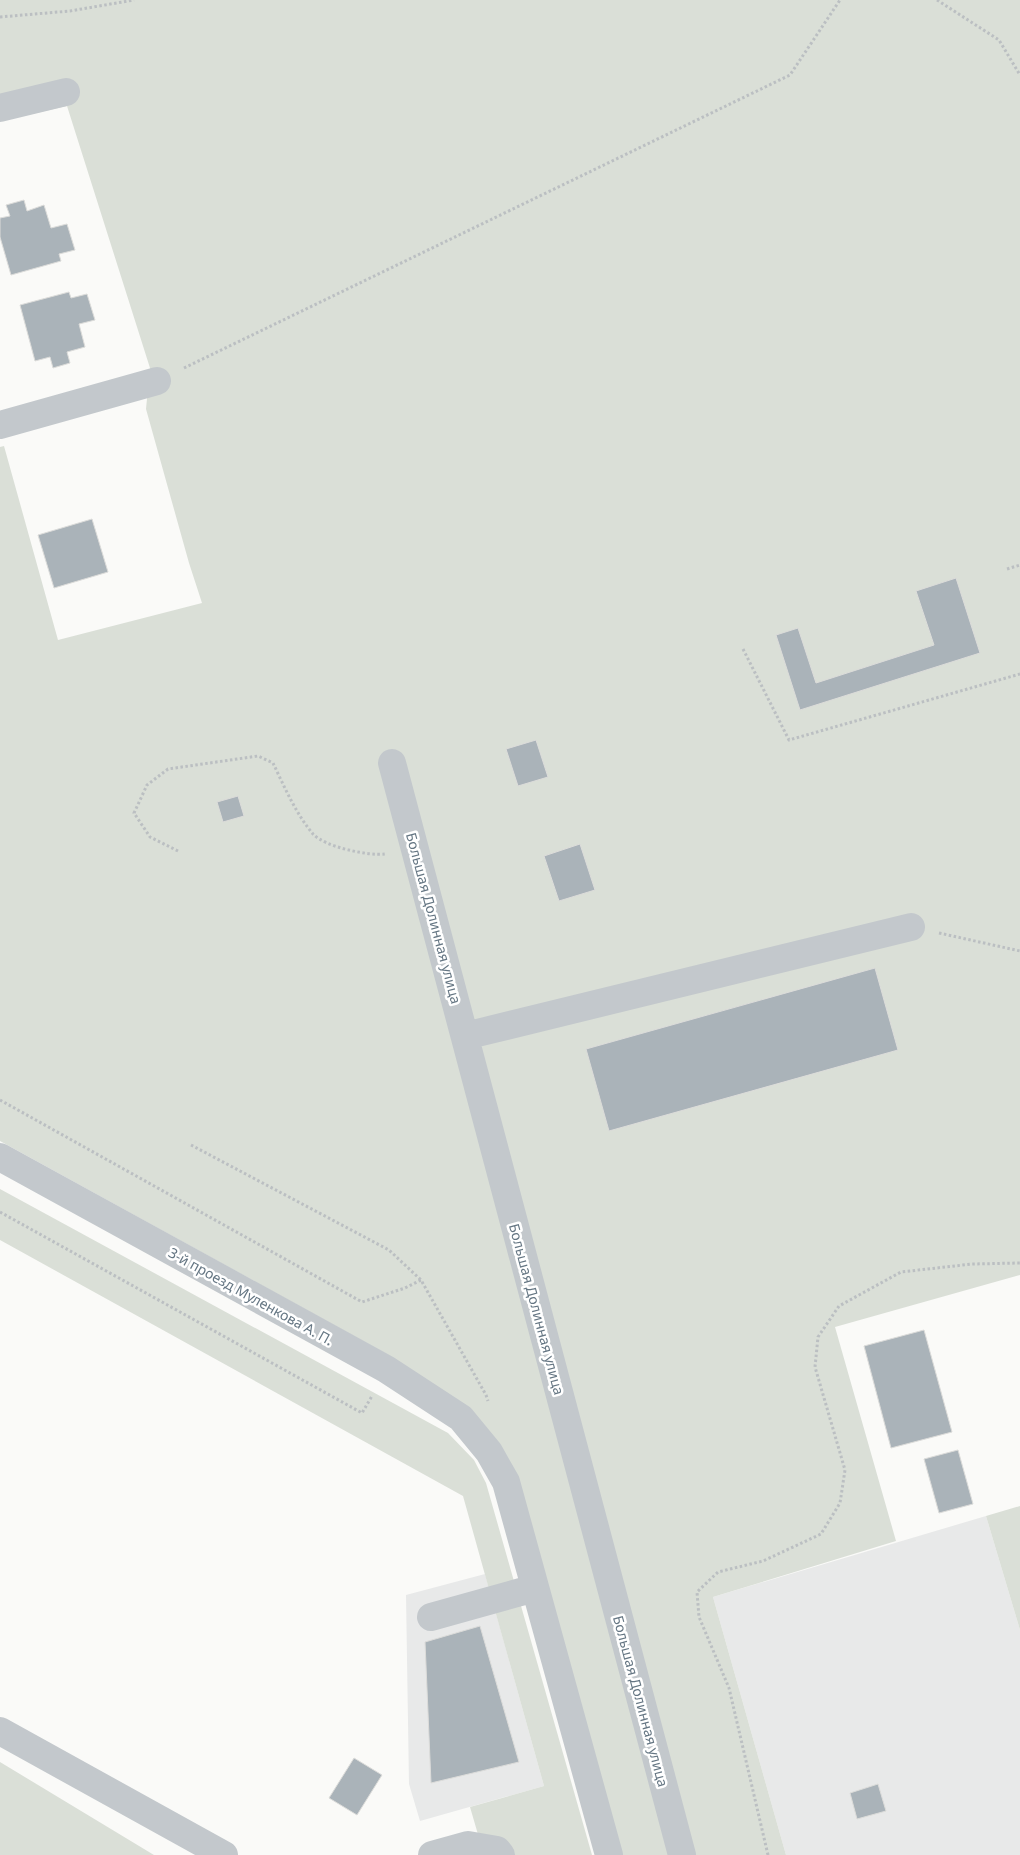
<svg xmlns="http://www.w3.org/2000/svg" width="1020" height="1855" font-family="'Noto Sans',sans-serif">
  <rect width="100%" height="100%" fill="#fafaf8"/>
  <path fill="#e8e9e9" d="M 986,1516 L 1020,1630 L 1020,1855 L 786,1855 L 713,1597 Z
    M 485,1574 L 544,1786 L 420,1821 L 409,1784 L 406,1595 Z"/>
  <path fill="#dadfd7" d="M 0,0 L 1020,0 L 1020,1275 L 835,1327 L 896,1541 L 713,1597 L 786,1855 L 622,1855 L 469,1412 L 392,1357 L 0,1141 L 0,447 L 4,446 L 58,640 L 202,603 L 189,563 L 146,409 L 150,368 L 67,106 L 0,121 Z
    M 0,1189 L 448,1433 L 474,1460 L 486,1483 L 592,1855 L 484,1855 L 470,1807 L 544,1786 L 463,1496 L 0,1240 Z
    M 1020,1506 L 1020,1630 L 986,1516 Z
    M 0,1762 L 154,1855 L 0,1855 Z"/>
  <path fill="#aab3b9" stroke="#dcdcda" d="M 24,200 L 27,211 L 44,205 L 51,228 L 67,224 L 75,250 L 59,254 L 61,261 L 11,275 L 0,237 L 0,218 L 10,216 L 6,205 Z
    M 69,292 L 71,298 L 87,294 L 95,320 L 79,324 L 85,347 L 67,352 L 70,363 L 53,368 L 50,357 L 35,361 L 20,305 Z
    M 92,519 L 108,572 L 54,588 L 38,535 Z
    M 956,578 L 980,653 L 800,710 L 776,635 L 798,628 L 816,683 L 934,645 L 916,591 Z
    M 536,740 L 548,777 L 518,786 L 506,749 Z
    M 238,796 L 244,816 L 223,822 L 217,802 Z
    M 580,844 L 595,890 L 559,901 L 544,856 Z
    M 875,968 L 898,1050 L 609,1131 L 586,1049 Z
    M 924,1330 L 952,1432 L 891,1448 L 864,1346 Z
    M 958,1450 L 973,1504 L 939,1513 L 924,1459 Z
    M 480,1626 L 519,1762 L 431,1783 L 425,1642 Z
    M 354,1758 L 382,1775 L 357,1815 L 329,1798 Z
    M 878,1784 L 886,1811 L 857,1819 L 850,1793 Z"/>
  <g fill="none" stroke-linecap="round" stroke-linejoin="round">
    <path stroke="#bbbfc2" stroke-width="3" stroke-dasharray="2.5 2.5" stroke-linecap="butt" d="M 937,0 L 999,40 L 1020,75
      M 0,17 L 70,11 L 134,0
      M 184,368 L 790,75 L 840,0
      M 1007,569 L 1020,565
      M 743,649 L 789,740 L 1020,674
      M 178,851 L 150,837 L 134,813 L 147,785 L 168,769 L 258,756 L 273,763 C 284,786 296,814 313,834 C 325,847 368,856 385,854
      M 939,933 L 1020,951
      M 0,1100 L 362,1302 L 405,1288 L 421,1280
      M 191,1145 L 389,1250 L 421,1280 L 486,1395 L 488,1401
      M 0,1212 L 362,1413 L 372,1396
      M 768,1855 L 729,1688 L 699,1617 L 697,1592 L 718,1572 L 763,1561 L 821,1534 L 840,1503 L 845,1470 L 815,1367 L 818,1337 L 839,1306 L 901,1272 L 972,1264 L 1020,1263"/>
    <path stroke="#c3c8cc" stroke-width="28" d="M 0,108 L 66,92
      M 0,425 L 157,381
      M 392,763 L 682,1855
      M 465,1036 L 911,927
      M 0,1157 L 386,1369 L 461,1418 L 489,1452 L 506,1482 L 609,1855
      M 431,1617 L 535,1588
      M 0,1731 L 224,1855
      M 432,1855 L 468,1845 L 497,1850 L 501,1855"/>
  </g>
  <g text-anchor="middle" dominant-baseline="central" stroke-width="5" stroke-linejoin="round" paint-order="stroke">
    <g font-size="14" fill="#657683" stroke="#fff">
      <text transform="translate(434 918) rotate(75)">Большая Долинная улица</text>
      <text transform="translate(251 1296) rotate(29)">3-й проезд Муленкова А. П.</text>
      <text transform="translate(537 1309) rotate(75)">Большая Долинная улица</text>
      <text transform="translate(641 1701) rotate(75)">Большая Долинная улица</text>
    </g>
  </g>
</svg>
